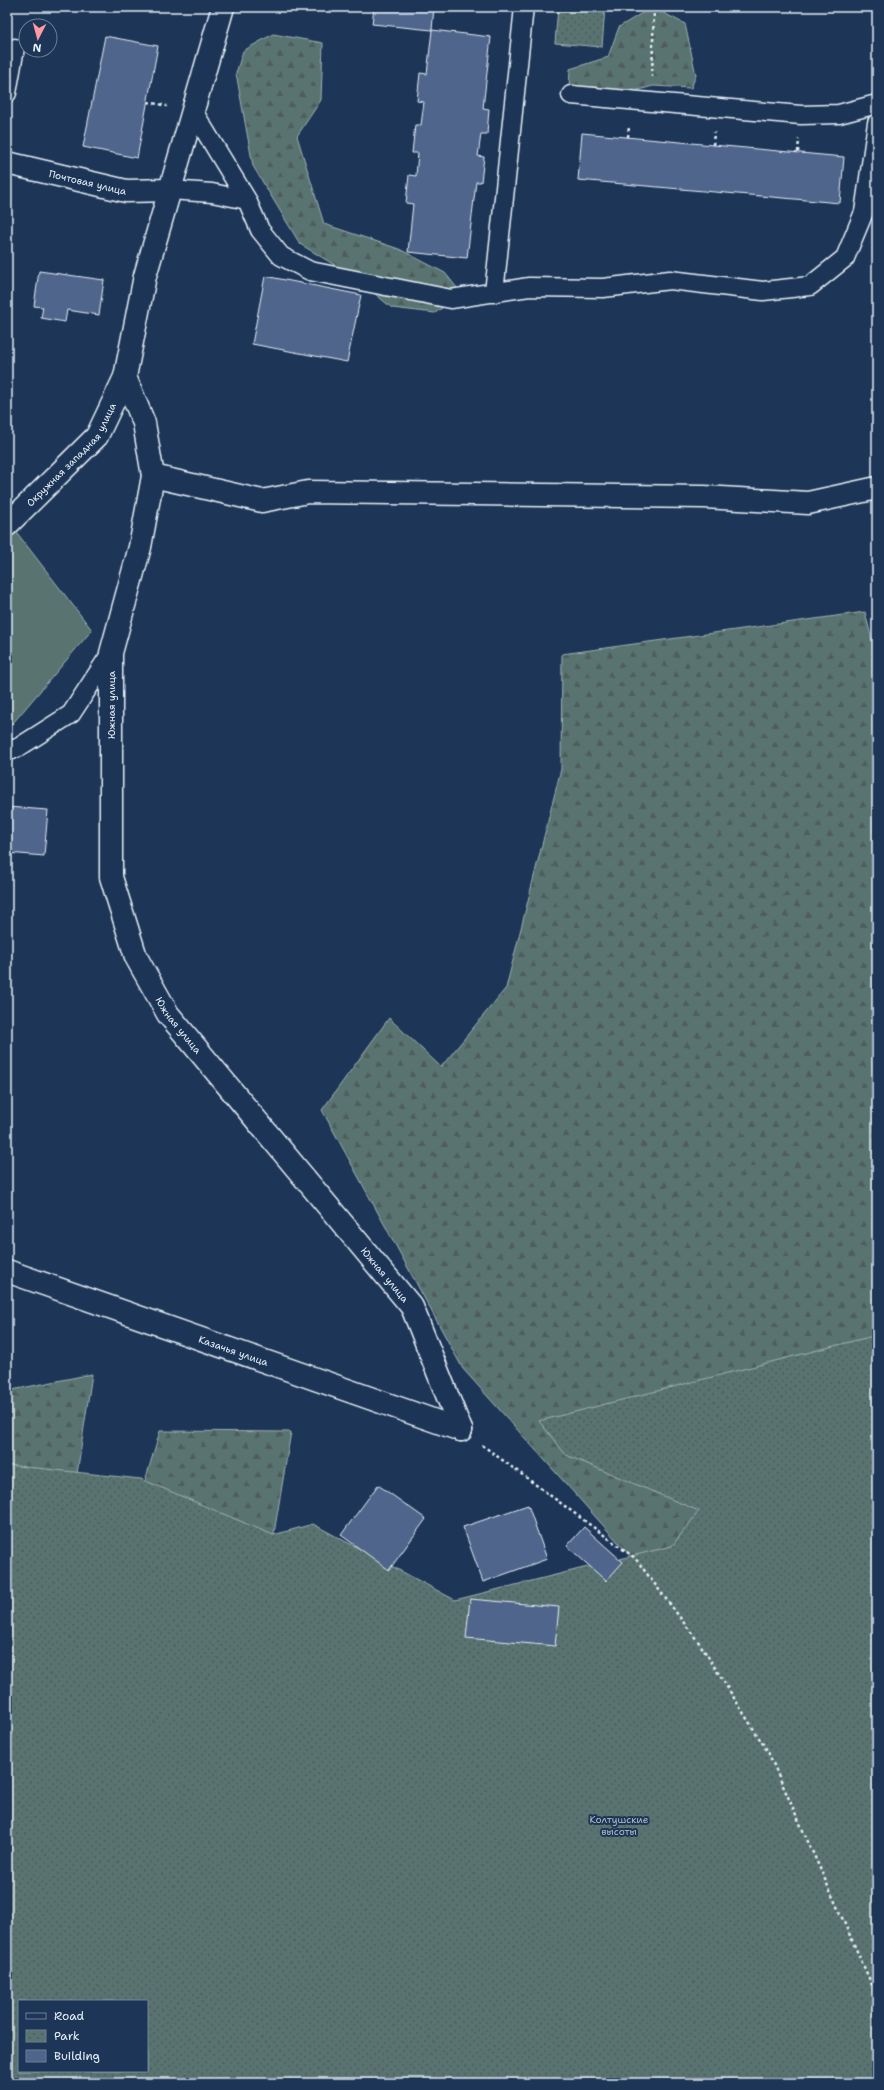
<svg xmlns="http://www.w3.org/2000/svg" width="884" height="2090" font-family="'Shantell Sans',sans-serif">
  <defs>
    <pattern id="forest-firs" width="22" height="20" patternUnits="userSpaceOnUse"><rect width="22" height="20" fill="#597370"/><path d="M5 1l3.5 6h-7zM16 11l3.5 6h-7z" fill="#4f5b5b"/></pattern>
    <pattern id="park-dots" width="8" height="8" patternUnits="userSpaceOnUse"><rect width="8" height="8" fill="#597370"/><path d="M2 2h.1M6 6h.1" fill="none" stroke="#4f5b5b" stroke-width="1.8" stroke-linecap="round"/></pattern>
  </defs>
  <rect width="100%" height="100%" fill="#1d3557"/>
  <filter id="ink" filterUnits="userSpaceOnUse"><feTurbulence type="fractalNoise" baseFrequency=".025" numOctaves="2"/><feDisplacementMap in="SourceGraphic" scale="8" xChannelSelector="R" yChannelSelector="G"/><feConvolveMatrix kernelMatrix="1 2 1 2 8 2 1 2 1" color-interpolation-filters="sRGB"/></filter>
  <g filter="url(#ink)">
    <path fill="url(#forest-firs)" stroke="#a0b2b4" fill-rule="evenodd" d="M 652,7 L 685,24 L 696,75 L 691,88 L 653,86 L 617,96 L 569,88 L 570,69 L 608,57 L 619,27 Z
      M 273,34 L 323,43 L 321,100 L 297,136 L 324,224 L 399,249 L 445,273 L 462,294 L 435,313 L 392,308 L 356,278 L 300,244 L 253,166 L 236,73 L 243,51 Z
      M 865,612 L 877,660 L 877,2083 L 7,2083 L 7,1391 L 92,1374 L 65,1554 L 125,1548 L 160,1431 L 291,1432 L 267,1575 L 387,1628 L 669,1599 L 463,1369 L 322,1110 L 389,1018 L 441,1067 L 506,988 L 561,769 L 562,654 ZM 19,2001 L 147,2001 L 147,2071 L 19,2071 Z"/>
    <path fill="url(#park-dots)" stroke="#a0b2b4" fill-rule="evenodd" d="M 558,7 L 605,7 L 602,47 L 555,43 Z
      M 877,1335 L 877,2083 L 7,2083 L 7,1465 L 141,1479 L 273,1535 L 313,1524 L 455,1600 L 672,1546 L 699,1511 L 566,1455 L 539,1421 ZM 19,2001 L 147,2001 L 147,2071 L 19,2071 Z"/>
    <path fill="#597370" stroke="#a0b2b4" d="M 7,520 L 92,630 L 7,730 Z"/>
    <path fill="#4f658c" stroke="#e8f1f8" d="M 374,7 L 434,7 L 432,30 L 372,24 Z
      M 432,30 L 491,37 L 483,108 L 489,109 L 487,134 L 481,134 L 478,156 L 484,157 L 481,182 L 476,182 L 467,258 L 408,252 L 413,204 L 406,203 L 409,175 L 416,176 L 418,153 L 412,153 L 415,125 L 421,125 L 424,102 L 417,101 L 420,73 L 427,74 Z
      M 105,36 L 158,46 L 137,158 L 83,147 Z
      M 582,133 L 844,157 L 840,203 L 578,180 Z
      M 39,271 L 104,280 L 99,315 L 67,310 L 65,322 L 41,318 L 43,307 L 34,306 Z
      M 265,276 L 361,295 L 347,362 L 252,344 Z
      M 7,807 L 48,810 L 44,856 L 7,853 Z
      M 378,1485 L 426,1519 L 389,1570 L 341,1535 Z
      M 528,1505 L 547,1559 L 483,1582 L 463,1527 Z
      M 584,1527 L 623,1562 L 606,1581 L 567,1546 Z
      M 470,1599 L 559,1607 L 555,1646 L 466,1638 Z"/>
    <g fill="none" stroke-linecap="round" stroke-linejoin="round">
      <g stroke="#e8f1f8" stroke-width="21">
        <path id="lane" d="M 7,93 L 15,48
          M 571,95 L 801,115 L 839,114 L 877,104
          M 193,111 L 247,200 L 260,230 L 281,256 L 310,271 L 451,299 L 529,287 L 603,288 L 670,280 L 763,291 L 810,286 L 845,258 L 864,212 L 877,123
          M 170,190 L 212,193 L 247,200
          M 494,293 L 524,7
          M 7,752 L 19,747 L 71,714 L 111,653"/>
      </g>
      <g stroke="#e8f1f8" stroke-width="25">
        <g id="street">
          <path id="s1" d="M 223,7 L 145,276 L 125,377 L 144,423 L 153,476 L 140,547 L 111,653 L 111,877 L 136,957 L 168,1014 L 412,1307 L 461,1430"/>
          <path id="s2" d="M 7,163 L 126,191 L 170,190"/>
          <path d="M 153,476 L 262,501 L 308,492 L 704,497 L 808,503 L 877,488"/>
          <path id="s3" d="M 7,525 L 97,436 L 125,377"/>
          <path id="s4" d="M 7,1271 L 461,1430"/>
        </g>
      </g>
      <path stroke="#e8f1f8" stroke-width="2.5" stroke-dasharray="3 3" stroke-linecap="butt" d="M 652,77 L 654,7
        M 148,102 L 167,106
        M 628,137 L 629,126
        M 713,145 L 714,132
        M 798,152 L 799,139
        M 482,1445 L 635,1558 L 700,1644 L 768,1752 L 877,1996"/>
      <use href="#lane" stroke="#1d3557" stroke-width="18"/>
      <use href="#street" stroke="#1d3557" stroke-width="22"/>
    </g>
  </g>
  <g text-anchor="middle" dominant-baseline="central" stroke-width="4" stroke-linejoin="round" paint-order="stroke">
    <g font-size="10" fill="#e8f1f8" stroke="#1d3557">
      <text stroke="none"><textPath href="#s2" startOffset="83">Почтовая улица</textPath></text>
      <text stroke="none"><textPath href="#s3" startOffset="96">Окружная западная улица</textPath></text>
      <text transform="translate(111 705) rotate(-90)">Южная улица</text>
      <text stroke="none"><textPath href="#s1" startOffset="1057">Южная улица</textPath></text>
      <text stroke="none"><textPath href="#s1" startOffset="1381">Южная улица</textPath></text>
      <text stroke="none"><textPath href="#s4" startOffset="240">Казачья улица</textPath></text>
    </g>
    <g font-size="10" fill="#afbfc2" stroke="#1d3557">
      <text x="619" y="1819">Колтушские<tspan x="619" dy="12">высоты</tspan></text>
    </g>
  </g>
  <rect width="884" height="2090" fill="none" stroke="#1d3557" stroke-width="24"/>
  <rect x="12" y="12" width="860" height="2066" fill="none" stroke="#e8f1f8" stroke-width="1.5" filter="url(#ink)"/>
  <rect x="18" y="2000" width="130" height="72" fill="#1d3557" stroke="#6e8097"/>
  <rect x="26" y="2013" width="20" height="6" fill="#1d3557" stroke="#6e8097"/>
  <text x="54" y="2020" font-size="12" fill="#e8f1f8">Road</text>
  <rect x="26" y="2030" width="20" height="12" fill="url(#park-dots)" stroke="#6e8097"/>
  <text x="54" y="2040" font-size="12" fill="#e8f1f8">Park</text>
  <rect x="26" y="2050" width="20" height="12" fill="#4f658c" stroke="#6e8097"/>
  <text x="54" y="2060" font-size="12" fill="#e8f1f8">Building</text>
  <g transform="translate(38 38) rotate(186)"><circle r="19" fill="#1d3557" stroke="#6e8097"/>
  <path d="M0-3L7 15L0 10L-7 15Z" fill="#ff9aa2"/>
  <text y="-6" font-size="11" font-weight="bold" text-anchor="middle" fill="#e8f1f8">N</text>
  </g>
</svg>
